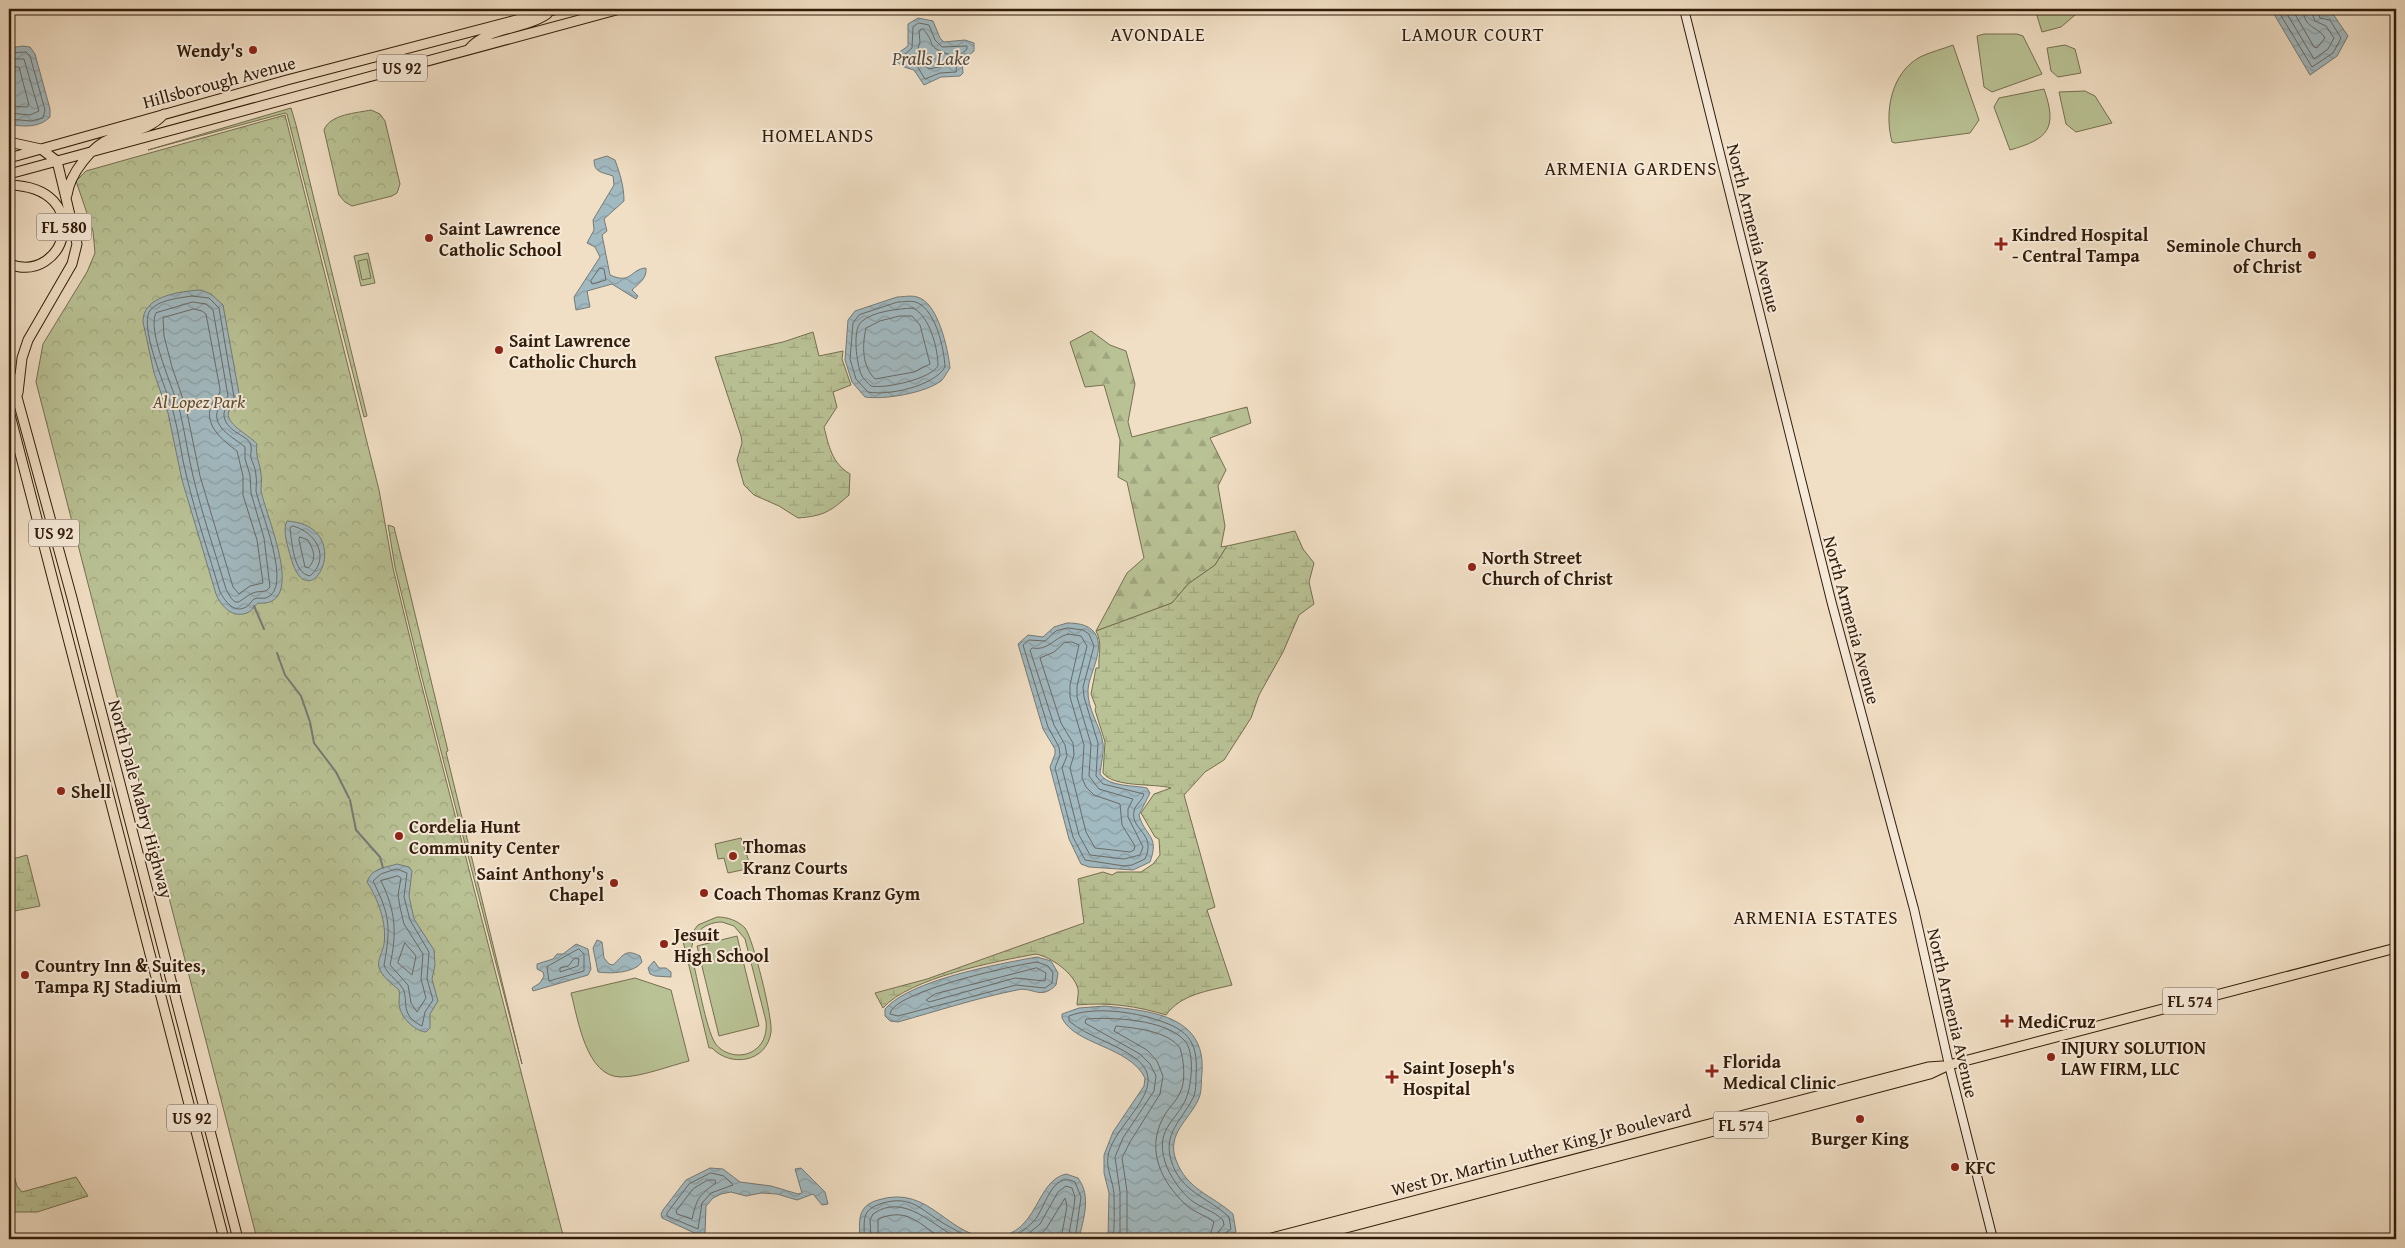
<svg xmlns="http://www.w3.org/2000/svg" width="2405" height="1248" font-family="'Gentium Book Plus',serif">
  <defs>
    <pattern id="forest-firs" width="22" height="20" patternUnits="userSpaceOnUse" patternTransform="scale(1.25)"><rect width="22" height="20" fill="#b9c295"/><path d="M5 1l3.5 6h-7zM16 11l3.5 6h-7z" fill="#a0a67f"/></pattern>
    <pattern id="wetland-marsh" width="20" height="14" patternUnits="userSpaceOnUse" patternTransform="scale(1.25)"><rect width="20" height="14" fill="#b9c295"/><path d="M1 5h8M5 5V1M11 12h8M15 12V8" fill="none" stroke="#a0a67f"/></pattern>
    <pattern id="park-crowns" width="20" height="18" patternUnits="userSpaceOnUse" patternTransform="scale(1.25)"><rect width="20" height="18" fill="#b9c295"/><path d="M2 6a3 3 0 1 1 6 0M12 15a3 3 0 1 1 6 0" fill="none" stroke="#a0a67f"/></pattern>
    <pattern id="water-waves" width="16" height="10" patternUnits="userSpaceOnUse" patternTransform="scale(1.25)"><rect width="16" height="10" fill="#a1b9c0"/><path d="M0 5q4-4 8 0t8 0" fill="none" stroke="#8b9ea4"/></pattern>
  </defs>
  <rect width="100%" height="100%" fill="#f1dfc5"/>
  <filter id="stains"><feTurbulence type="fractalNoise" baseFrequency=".004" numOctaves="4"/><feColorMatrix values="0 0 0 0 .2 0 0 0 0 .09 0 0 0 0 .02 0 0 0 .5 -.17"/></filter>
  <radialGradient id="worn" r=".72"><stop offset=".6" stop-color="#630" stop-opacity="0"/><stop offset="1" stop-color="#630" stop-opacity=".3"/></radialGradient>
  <path fill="url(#forest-firs)" stroke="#766f50" d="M 1091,331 L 1110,345 L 1126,351 L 1135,384 L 1128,422 L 1132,437 L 1247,407 L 1251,423 L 1210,438 L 1226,470 L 1218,486 L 1225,526 L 1221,547 L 1227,546 L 1215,565 L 1188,584 L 1172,603 L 1096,631 L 1127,573 L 1144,558 L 1127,482 L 1118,477 L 1120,440 L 1104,385 L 1085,387 L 1070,342 Z"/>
  <path fill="url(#wetland-marsh)" stroke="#766f50" d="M 813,332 L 819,356 L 843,351 L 842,359 L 851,385 L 833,392 L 837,407 L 824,427 C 829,447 832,463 850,474 L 849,495 C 830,512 823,516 798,518 L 779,506 L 754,495 L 744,485 L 737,460 L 742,443 L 741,436 L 715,357 L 783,342 Z
    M 1295,531 L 1303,549 L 1314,563 L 1309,582 L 1314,604 L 1299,615 L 1283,652 L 1259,695 L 1251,718 L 1224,760 L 1205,772 L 1184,795 L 1215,907 L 1207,910 L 1232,985 C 1208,991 1181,994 1166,1015 C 1137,1006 1108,1002 1077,1005 C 1077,1000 1079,994 1078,989 C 1074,973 1051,957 1036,954 C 997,961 909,978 883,1008 L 875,993 L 927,979 L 1084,923 L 1078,879 L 1103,872 L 1112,875 L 1117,872 L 1141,872 L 1153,864 L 1160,855 L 1159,839 L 1155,837 L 1141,813 L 1154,794 L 1171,788 C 1154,783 1114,788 1103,773 L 1105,742 L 1095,710 L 1096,707 L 1091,694 L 1096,668 L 1099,668 C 1098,654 1103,644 1096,631 L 1172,603 L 1188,584 L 1215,565 L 1227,546 Z
    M 27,855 L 40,906 L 9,912 L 9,860 Z
    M 9,1158 L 17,1186 L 22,1192 L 76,1177 L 88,1196 L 37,1212 L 9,1212 Z"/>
  <path fill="url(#park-crowns)" stroke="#766f50" d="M 291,108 L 296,125 L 367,416 L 364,417 L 287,114 L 285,113 L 148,150 Z
    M 371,110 L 380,114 L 385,121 L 400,184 L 397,193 L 392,196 L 352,206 L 345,202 L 339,195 L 324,130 C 330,114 357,113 371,110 Z
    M 285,115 L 379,490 L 393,568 L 419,675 L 564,1239 L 257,1239 L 36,382 L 43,344 L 87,272 L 95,253 L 93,231 L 76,181 L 86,171 Z
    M 368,253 L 375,283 L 361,286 L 354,256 Z
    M 388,525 L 394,527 L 448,751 L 446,752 L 522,1064 L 421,674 L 395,567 Z"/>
  <path fill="#b9c295" stroke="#766f50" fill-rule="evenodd" d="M 2035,9 L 2082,9 L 2061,27 L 2042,32 Z
    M 1984,34 L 2017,34 L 2023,36 L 2042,74 L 1992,92 L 1984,87 L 1977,36 Z
    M 1953,45 L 1979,120 L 1970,133 L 1895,143 L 1892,142 C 1884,112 1891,73 1920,57 C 1930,52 1943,49 1953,45 Z
    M 2065,45 L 2075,49 L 2081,73 L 2058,77 L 2051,71 L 2047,48 Z
    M 2044,89 C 2058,129 2048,139 2010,150 L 1994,107 L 1999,98 Z
    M 2085,91 L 2095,96 L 2112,123 L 2076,132 L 2066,124 L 2059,92 Z
    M 367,259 L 371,278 L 362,280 L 358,261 Z
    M 741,838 L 751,868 L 728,873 L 724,858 L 718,859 L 715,844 Z
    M 717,917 C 727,917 737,920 745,928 C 753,938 773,1019 771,1032 C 767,1062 731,1068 712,1048 L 709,1048 L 682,937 L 687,936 L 688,938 L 698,925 ZM 722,922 L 734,926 L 745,939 L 766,1021 C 767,1031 765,1042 756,1049 C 744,1059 724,1056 715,1043 C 706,1029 697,976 692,957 C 689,937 702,922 722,922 Z
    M 737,936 L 759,1026 L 719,1036 L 697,946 Z
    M 635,978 L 671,990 L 689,1061 C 669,1066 641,1077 621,1077 C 586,1077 578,1019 571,993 Z"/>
  <path fill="url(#water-waves)" stroke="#757a77" d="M 2271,9 L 2320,9 L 2324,14 L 2333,14 L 2348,36 L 2337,56 L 2310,75 Z
    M 918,18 L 933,21 L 940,38 L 944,42 L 965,40 L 974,43 L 974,51 L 962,61 L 963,73 L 960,76 L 941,77 L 924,85 L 914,70 C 904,67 899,67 894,56 L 908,46 L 908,24 Z
    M 23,46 L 30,47 L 35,54 L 50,109 L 50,117 C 39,128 23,127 9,124 L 9,48 Z
    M 607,156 L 615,160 C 620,174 624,186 624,201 L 604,219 L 607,231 L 602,235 L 610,275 C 632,285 630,269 646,268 C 647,279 639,283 632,290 L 638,296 L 636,299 L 612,284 L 587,291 L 590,307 L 576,310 L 574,297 L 600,257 L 595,247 L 587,243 L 594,230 L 593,220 L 614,185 L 613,176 C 602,172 594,173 594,160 Z
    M 201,290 L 211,294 L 223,305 L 240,399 C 237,404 231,407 229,411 C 223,423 251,436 257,444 C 255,456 260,463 261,474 C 262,479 261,485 261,490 C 264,512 309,608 258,603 C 255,605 252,611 249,612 C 233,620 221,606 216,594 L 182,480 L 168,413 L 154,373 L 143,322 C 142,296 181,291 201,290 Z
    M 897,297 C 903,297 911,295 917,297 C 938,302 948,349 950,368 C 947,372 945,377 941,381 C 925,393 884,400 865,397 L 852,382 L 845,360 L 848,320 L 855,311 Z
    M 287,521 C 359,526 309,624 291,558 C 288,547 282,531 287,521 Z
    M 1067,623 C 1079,623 1092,625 1097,637 C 1103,654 1089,674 1088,690 C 1087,709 1100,725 1103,743 C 1104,753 1101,764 1100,774 C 1109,787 1133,785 1147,788 L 1150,793 L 1139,815 C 1145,837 1160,835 1150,862 L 1133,870 L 1089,867 L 1081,864 L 1069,839 L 1050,767 L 1055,754 L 1055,749 L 1043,729 L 1018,644 L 1028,635 L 1043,637 L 1054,627 Z
    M 397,864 L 409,867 L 412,871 L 409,896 L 414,919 L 434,950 L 435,965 L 432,979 L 438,1001 L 430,1014 L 430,1028 L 426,1032 C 414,1031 399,1016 399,1003 C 399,998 400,995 399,990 C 392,984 381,976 379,967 C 377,960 383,951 384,944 C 387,923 378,899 367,882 C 372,868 384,868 397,864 Z
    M 597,940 L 602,942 L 604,958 L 609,964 L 613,965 C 623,956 625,948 640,956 L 642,962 C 635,973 610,974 598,972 L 593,948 Z
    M 576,944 L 588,949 L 591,969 L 588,975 L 533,991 L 532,988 L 540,983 L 544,976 L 543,972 L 537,969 L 537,964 L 553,959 L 557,954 L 563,954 Z
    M 1037,957 L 1051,961 L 1058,973 L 1056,985 C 1040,1001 1033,986 1017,990 C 977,998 937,1011 898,1022 L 890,1021 L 885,1016 L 885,1009 C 910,980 998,964 1037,957 Z
    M 654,961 L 659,968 L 666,968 L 671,972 L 671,977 L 655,976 L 650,974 L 648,968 Z
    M 1105,1006 C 1148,1011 1206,1014 1202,1072 C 1201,1080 1202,1091 1199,1098 C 1190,1120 1166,1133 1176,1160 C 1187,1190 1212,1195 1233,1214 L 1236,1232 L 1221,1239 L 1108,1239 L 1109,1193 L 1104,1173 L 1104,1155 L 1113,1132 L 1144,1086 L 1145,1078 C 1129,1046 1075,1045 1062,1018 L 1062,1014 L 1079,1008 Z
    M 710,1168 L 723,1169 L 740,1182 L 771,1186 L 798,1194 L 802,1193 L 795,1169 L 801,1168 L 825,1192 L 828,1204 L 822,1205 L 813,1194 L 797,1200 L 777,1194 L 761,1193 L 746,1196 L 731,1192 L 721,1194 L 713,1198 L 706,1206 L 705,1233 L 701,1236 L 662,1218 L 661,1214 L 663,1210 L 686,1180 Z
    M 1066,1174 L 1078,1178 C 1092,1197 1083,1219 1079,1239 L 860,1239 C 859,1221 857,1206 878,1200 C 932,1183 949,1242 996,1237 C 1039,1233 1035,1181 1066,1174 Z"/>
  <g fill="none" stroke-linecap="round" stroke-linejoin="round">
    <path stroke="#6a6a65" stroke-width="1" d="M 2277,9 L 2312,67 L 2333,53 L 2341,38 L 2330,20 L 2320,18 L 2316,9
      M 2284,9 L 2314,59 L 2328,49 L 2334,38 L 2326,26 L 2315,21 L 2310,9
      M 2292,9 L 2314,47 L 2317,48 L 2325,38 C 2318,26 2304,29 2303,9
      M 919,23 L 929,25 L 935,40 L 942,47 L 967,46 L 967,49 L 957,58 L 956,72 L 940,73 L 925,79 L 917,66 L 902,60 L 902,57 L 912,48 L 913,27 Z
      M 923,29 C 938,45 923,46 951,55 L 949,65 L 929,69 L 915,58 L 920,42 L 919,31 Z
      M 9,53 L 26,52 L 30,56 L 45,110 L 43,118 L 31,121 L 9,119
      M 9,59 L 24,59 L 39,111 L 30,115 L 9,113
      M 9,67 L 19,67 L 29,105 L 27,107 L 9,106
      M 600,268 L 604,269 L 606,280 L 592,284 L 591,281 Z
      M 192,296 L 209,298 L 219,308 L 234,397 C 231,405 223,407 224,416 C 227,434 250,435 251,446 C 252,450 250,454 251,458 C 253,464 256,469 256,476 C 257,481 256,486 256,491 C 260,511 294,589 266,598 C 262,599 258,597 254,599 C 251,601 250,605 246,607 C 234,614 225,601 220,592 C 209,554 196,516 187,478 C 181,456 179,432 173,411 C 166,388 143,337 148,315 C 152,300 180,298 192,296 Z
      M 193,302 L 206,304 L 213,310 L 228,396 C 226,400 222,402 220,405 C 207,426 235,438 245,447 L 245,459 L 250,475 L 251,493 L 264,538 L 270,587 C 265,594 260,590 253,593 C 239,599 237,612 226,589 C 215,552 202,514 193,476 C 188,455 185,433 180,412 C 175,392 146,330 156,313 Z
      M 898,302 C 904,302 912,300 918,303 C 936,312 944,348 945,367 C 934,386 889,396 868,392 L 856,379 L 850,359 L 853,323 L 859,315 Z
      M 913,308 C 930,316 938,349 938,366 C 930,379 885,389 871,386 C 868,383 863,379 861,374 C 857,364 852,331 861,322 C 873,311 898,309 913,308 Z
      M 194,309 L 202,311 L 206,314 L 220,389 C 220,396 216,396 213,402 C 201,423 222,440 237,451 L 243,476 L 243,495 L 257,540 L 263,583 L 250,586 L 239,594 L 233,587 L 200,476 L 186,408 L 172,367 L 164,336 L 163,318 Z
      M 900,316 L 912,316 L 920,325 L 930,364 L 914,372 L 875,379 C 862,366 862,346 866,328 L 880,321 Z
      M 293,526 C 316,532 331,558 310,576 C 293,573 292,542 290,528 Z
      M 300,537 L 308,540 C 314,551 317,559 308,568 L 305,567 L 299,540 Z
      M 1068,628 L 1083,630 L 1089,634 L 1094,646 L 1083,687 L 1084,697 L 1098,743 L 1096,776 L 1103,784 L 1144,794 C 1142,801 1135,805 1134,811 C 1130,830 1157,833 1145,859 L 1132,865 L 1124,866 L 1085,860 L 1073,837 L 1055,768 L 1060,755 L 1059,747 L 1048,727 L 1023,645 L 1029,640 L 1045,641 L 1056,631 Z
      M 1068,634 L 1081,636 L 1087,646 L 1077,686 L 1077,697 L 1091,744 L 1089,776 L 1099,789 L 1133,799 L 1128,809 L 1128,817 L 1143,847 L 1140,855 L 1124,859 L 1090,855 L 1079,835 L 1062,768 L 1067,756 L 1065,745 L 1054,725 L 1030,650 L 1032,648 C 1049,651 1053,638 1068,634 Z
      M 1072,642 L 1079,645 L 1070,685 L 1070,697 L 1084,745 L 1082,778 L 1086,787 L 1094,795 L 1120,804 L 1122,825 L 1135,846 L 1134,850 L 1130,852 L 1095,848 L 1086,832 L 1070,768 L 1074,755 L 1073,743 L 1061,723 L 1040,658 L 1054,652 L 1064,643 Z
      M 397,869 L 407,873 L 404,897 L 410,920 L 429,952 L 427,979 L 433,1000 L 425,1012 L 422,1026 C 397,1014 411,998 401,986 C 396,979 387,974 384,965 C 391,928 390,915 373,881 L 381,874 Z
      M 398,876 L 401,878 L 398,895 L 400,907 L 404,924 L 423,954 L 421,979 L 426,998 L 417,1012 L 411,1003 L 408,985 L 390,965 C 397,934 396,911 381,881 Z
      M 405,943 L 416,956 L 412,975 L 398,963 Z
      M 579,949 L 584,954 L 584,971 L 549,981 L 547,967 Z
      M 575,958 L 579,959 L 578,966 L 560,972 L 560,968 L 568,966 Z
      M 1037,962 L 1048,966 L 1053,973 L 1052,983 L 1045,988 L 1016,985 L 898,1016 L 890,1014 C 892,992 1014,965 1037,962 Z
      M 1037,968 L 1046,973 L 1045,981 L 1015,978 L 929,1002 L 926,1000 L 935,994 Z
      M 711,1173 L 724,1176 L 733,1185 L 711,1193 L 702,1203 L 698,1229 L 667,1216 L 667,1213 L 689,1184 Z
      M 708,1180 L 715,1180 L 716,1183 C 699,1195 697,1198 692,1219 L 677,1214 L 676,1211 L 693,1189 Z
      M 864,1239 C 865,1219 860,1210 883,1203 C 912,1195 921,1210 943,1223 C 953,1229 964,1235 975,1239
      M 871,1239 L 870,1220 L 873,1214 C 904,1192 933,1226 959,1239
      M 878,1239 L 878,1219 C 910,1206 919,1226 944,1239
      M 1008,1239 C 1018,1235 1026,1229 1034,1221 C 1045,1209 1052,1170 1075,1182 L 1081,1197 L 1075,1239
      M 1022,1239 L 1040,1224 L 1058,1192 L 1066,1186 L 1072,1188 L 1075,1197 L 1074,1206 L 1068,1239
      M 1035,1239 L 1046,1229 L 1065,1198 L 1067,1206 L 1061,1239
      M 1113,1239 C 1115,1225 1114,1208 1114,1194 C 1113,1181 1106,1169 1108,1156 C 1114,1122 1174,1087 1135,1058 C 1115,1043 1088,1037 1069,1021 L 1069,1016 C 1092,1007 1127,1011 1151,1018 C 1185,1028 1199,1038 1196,1076 C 1196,1083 1196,1092 1193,1098 C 1182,1120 1163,1133 1171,1160 C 1180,1192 1208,1197 1229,1217 L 1231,1229 L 1224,1234 L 1223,1239
      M 1120,1239 L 1120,1192 L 1115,1157 L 1123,1138 L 1154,1091 L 1156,1076 L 1150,1064 L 1140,1054 L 1085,1023 L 1086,1019 C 1112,1017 1166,1019 1185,1041 C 1194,1052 1192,1079 1188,1093 C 1180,1121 1154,1125 1165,1162 C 1169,1175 1181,1192 1191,1200 C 1201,1208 1214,1211 1223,1220 L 1224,1225 L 1218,1232 L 1216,1239
      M 1127,1239 L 1127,1191 L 1122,1158 L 1130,1142 L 1160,1094 L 1163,1076 L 1157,1061 L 1147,1050 L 1114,1031 L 1116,1026 C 1135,1028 1168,1031 1180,1048 C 1184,1061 1186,1081 1180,1093 C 1176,1102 1167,1109 1163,1118 C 1146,1150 1161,1181 1185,1204 C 1193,1212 1205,1215 1214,1222 L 1209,1239"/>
    <path stroke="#757a77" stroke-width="2" d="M 254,606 L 264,629
      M 277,653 L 285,675 L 301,696 L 310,722 L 314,743 L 336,772 L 349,798
      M 350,800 L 356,830 L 380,857 L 383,868"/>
    <g stroke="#321c0a" stroke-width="10">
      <path id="secondary" d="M 1684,9 L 1832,604 L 1914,909 L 1949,1065 L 1993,1239"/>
    </g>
    <g stroke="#321c0a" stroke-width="11">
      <path id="primary" d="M 469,49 C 487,27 524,30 547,14
        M 9,142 L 41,149 L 57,161 L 77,244 L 72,264 L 28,340 L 22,358 L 18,393
        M 9,158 L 287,80 L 558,9
        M 9,174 L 620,9
        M 9,185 C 96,187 66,286 9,264
        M 67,195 C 70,174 91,146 112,138 C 131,131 150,130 164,114
        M 9,368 L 72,598 L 238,1239
        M 9,411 L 224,1239
        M 1268,1239 L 1928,1067 L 1943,1066
        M 1304,1239 L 1930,1074 L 1949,1065 L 2396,948"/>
    </g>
    <use href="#secondary" stroke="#f6ead9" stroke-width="8"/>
    <use href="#primary" stroke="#f1dfc5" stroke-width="9"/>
  </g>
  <g fill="#8f2418" stroke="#f6ead9" stroke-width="2">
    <circle cx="253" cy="50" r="5"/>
    <circle cx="429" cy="238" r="5"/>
    <path d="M1998.5 236.5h5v5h5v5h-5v5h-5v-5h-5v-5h5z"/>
    <circle cx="2312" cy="255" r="5"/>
    <circle cx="499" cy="350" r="5"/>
    <circle cx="1472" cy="567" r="5"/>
    <circle cx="61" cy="791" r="5"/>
    <circle cx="399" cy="836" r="5"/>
    <circle cx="733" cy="856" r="5"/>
    <circle cx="614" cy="883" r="5"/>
    <circle cx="704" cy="893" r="5"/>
    <circle cx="664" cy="944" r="5"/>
    <circle cx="25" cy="975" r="5"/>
    <path d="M2004.5 1013.5h5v5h5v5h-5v5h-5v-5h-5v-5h5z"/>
    <circle cx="2051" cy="1057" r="5"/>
    <path d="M1709.5 1063.5h5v5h5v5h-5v5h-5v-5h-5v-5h5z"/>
    <path d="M1389.5 1069.5h5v5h5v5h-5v5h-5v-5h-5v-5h5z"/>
    <circle cx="1860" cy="1119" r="5"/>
    <circle cx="1955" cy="1167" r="5"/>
  </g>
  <g text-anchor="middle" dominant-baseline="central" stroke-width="4" stroke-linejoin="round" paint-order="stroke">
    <g fill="#f6ead9" stroke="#6d5a48" stroke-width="1">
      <rect x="377" y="54.5" width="50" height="27" rx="4"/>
      <rect x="36.5" y="213.5" width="55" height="27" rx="4"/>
      <rect x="29" y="519.5" width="50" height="27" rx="4"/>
      <rect x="2162.5" y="987.5" width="55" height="27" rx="4"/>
      <rect x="167" y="1104.5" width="50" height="27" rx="4"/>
      <rect x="1713.5" y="1111.5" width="55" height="27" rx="4"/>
    </g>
    <g font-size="16" font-weight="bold" fill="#321c0a">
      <text x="402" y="68">US 92</text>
      <text x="64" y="227">FL 580</text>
      <text x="54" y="533">US 92</text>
      <text x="2190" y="1001">FL 574</text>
      <text x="192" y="1118">US 92</text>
      <text x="1741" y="1125">FL 574</text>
    </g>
    <g font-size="18" font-weight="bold" fill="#321c0a" stroke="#f6ead9" text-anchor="start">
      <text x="243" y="50" text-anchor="end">Wendy's</text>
      <text x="439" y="228">Saint Lawrence<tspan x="439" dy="21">Catholic School</tspan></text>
      <text x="2012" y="234">Kindred Hospital<tspan x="2012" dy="21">- Central Tampa</tspan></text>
      <text x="2302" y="245" text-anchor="end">Seminole Church<tspan x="2302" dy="21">of Christ</tspan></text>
      <text x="509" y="340">Saint Lawrence<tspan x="509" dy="21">Catholic Church</tspan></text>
      <text x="1482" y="557">North Street<tspan x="1482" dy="21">Church of Christ</tspan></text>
      <text x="71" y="791">Shell</text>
      <text x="409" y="826">Cordelia Hunt<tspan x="409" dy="21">Community Center</tspan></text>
      <text x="743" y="846">Thomas<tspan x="743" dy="21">Kranz Courts</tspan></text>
      <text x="604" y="873" text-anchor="end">Saint Anthony's<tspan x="604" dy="21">Chapel</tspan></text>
      <text x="714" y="893">Coach Thomas Kranz Gym</text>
      <text x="674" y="934">Jesuit<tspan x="674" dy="21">High School</tspan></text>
      <text x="35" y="965">Country Inn &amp; Suites,<tspan x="35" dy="21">Tampa RJ Stadium</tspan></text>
      <text x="2018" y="1021">MediCruz</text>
      <text x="2061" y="1047">INJURY SOLUTION<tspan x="2061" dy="21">LAW FIRM, LLC</tspan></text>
      <text x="1723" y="1061">Florida<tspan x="1723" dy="21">Medical Clinic</tspan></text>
      <text x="1403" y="1067">Saint Joseph's<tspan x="1403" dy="21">Hospital</tspan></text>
      <text x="1860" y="1138" text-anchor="middle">Burger King</text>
      <text x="1965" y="1167">KFC</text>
    </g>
    <g font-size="18" fill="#321c0a" stroke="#f6ead9">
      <text transform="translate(219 82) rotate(-15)">Hillsborough Avenue</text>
      <text transform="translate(1754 228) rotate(76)">North Armenia Avenue</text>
      <text transform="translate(1852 620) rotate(75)">North Armenia Avenue</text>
      <text transform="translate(141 799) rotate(75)">North Dale Mabry Highway</text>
      <text transform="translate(1953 1013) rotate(77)">North Armenia Avenue</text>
      <text transform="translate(1541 1150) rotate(-15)">West Dr. Martin Luther King Jr Boulevard</text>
    </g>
    <g font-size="18" font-style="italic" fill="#5a4e34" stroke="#f6ead9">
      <text x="199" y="401">Al Lopez Park</text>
    </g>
    <g font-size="19" letter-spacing="1" fill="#321c0a" stroke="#f6ead9">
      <text x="1158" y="34">AVONDALE</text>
      <text x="1473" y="34">LAMOUR COURT</text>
      <text x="818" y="135">HOMELANDS</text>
      <text x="1631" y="168">ARMENIA GARDENS</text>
      <text x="1816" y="917">ARMENIA ESTATES</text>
    </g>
    <g font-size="19" font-style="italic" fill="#534b41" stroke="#f6ead9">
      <text x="931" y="58">Pralls Lake</text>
    </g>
  </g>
  <rect width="2405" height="1248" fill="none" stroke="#f1dfc5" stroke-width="30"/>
  <rect x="10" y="10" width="2385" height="1228" fill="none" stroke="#321c0a" stroke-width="2.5"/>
  <rect x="15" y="15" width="2375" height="1218" fill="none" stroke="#321c0a"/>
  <rect width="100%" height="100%" filter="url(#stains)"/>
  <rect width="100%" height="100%" fill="url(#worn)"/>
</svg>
